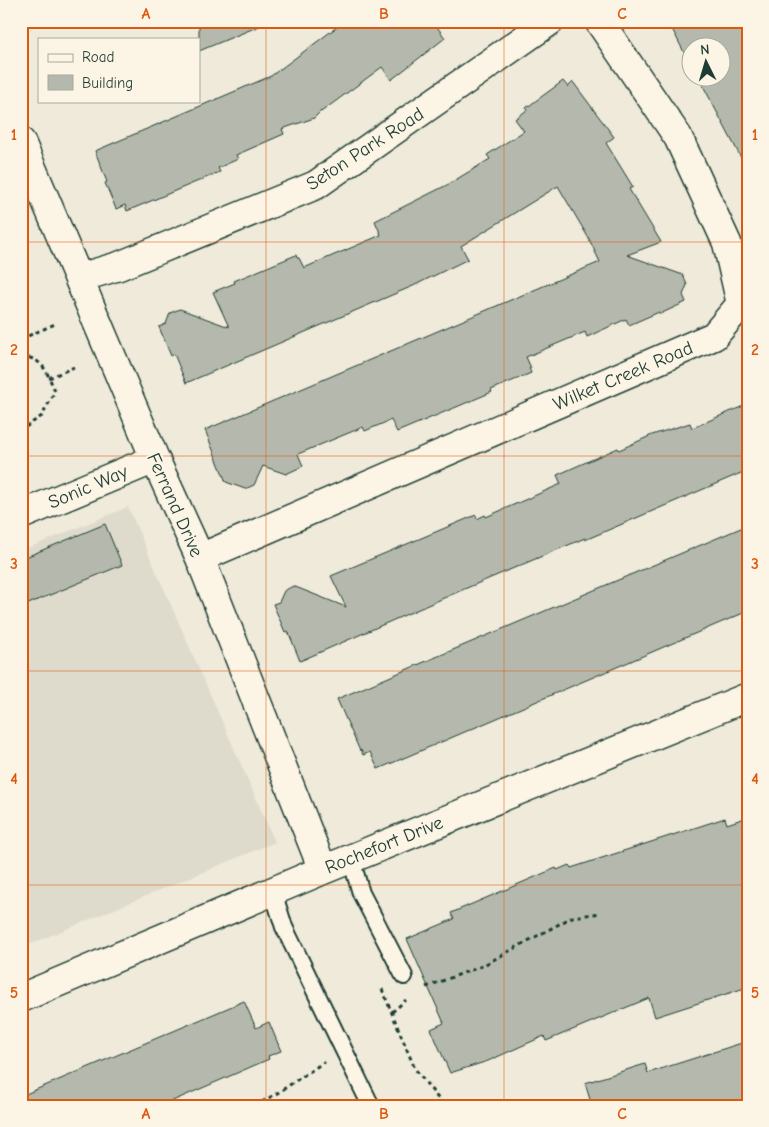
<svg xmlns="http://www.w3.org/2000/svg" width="769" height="1127" font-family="'Comic Neue',sans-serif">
  <rect width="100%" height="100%" fill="#efeada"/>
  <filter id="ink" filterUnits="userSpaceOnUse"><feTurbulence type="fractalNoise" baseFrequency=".02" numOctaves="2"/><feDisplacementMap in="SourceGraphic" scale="10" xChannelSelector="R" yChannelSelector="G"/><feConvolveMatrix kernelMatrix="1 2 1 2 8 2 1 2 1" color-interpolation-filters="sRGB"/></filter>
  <g filter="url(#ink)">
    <path fill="#dedbcc" d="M 128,507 L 275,842 L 21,948 L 21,551 Z"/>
    <path fill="#b5b9ad" stroke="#1f3d34" d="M 199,21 L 269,21 L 269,22 L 199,51 Z
      M 345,21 L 433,21 L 445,38 L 391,80 L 382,67 L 321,112 L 321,111 L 314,118 L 282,129 L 284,134 L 236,155 L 238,159 L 218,168 L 220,172 L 127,211 L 125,205 L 116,209 L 105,183 L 107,182 L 95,151 L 271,76 Z
      M 668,21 L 748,21 L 748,171 L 699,78 L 722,78 L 722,48 L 692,48 L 692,63 L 689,58 L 687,58 Z
      M 563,81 L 568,87 L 573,82 L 614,137 L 606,143 L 633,187 L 629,189 L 661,242 L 627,255 L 683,275 L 687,285 L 683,295 L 686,302 L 660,314 L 659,312 L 629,325 L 626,319 L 587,337 L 585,332 L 526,357 L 531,368 L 529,368 L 531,373 L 491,390 L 492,392 L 397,432 L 391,420 L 365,431 L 363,427 L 298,454 L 303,466 L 286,474 L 263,466 L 254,485 L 245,489 L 226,482 L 205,430 L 600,262 L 588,237 L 558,186 L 461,246 L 468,259 L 413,286 L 186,383 L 174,354 L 171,356 L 159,327 L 166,324 L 170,313 L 180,309 L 229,327 L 213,292 L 235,283 L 234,281 L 296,255 L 297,258 L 299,258 L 304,268 L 381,235 L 375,221 L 447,185 L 490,159 L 487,155 L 524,131 L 515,119 L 527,110 L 526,108 Z
      M 748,404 L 748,470 L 585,540 L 585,538 L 462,590 L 300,661 L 288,631 L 285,632 L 273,604 L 279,602 L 284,591 L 293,586 L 346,607 L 331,576 L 476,515 L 477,519 L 485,515 L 486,517 L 561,484 L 557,475 L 618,448 L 619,450 L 652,435 L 690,423 L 692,428 Z
      M 105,524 L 122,565 L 21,607 L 21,559 Z
      M 748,525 L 748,611 L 378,769 L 370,752 L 363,755 L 361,750 L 360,751 L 337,699 Z
      M 748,817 L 748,987 L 655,1017 L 649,998 L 546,1041 L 544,1036 L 488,1061 L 450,1073 L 431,1029 L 444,1023 L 407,939 L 454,919 L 451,913 L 556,868 L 557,870 L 569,865 L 571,868 L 725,818 L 727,824 Z
      M 244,1001 L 256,1028 L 269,1022 L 281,1051 L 268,1056 L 269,1059 L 161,1106 L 21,1106 L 21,1096 Z
      M 748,1041 L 748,1106 L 592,1106 L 585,1083 L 645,1064 L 648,1073 Z"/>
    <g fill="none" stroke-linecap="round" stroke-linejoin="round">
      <g stroke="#1f3d34" stroke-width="20">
        <path id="lane" d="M 351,859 L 361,893 L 404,976
          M 273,892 L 284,927 L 371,1106"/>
      </g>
      <g stroke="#1f3d34" stroke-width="31">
        <path id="street" d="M 21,142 L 155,459 L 200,558 L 323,870
          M 79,278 L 119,266 L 316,185 L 550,21
          M 21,515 L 155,459
          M 200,558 L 714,336 L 741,304 L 727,243 L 678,137 L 599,21
          M 21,998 L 323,870 L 748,697"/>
      </g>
      <path stroke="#1f3d34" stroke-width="3" stroke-dasharray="4 4" stroke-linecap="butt" d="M 21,339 L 55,324
        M 21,357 C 44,357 47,374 55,391 L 42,416 L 21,430
        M 49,378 L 74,367
        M 426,987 L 482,966 L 572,917 L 601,913
        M 382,989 L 415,1069 L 444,1106
        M 392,1012 L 406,1000
        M 21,1066 L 27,1080
        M 255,1106 L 279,1092 L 324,1062
        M 512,1106 L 515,1106"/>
      <use href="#lane" stroke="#fcf5e5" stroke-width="16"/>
      <use href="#street" stroke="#fcf5e5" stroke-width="28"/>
    </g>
  </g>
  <path fill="none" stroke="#de580e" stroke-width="1" stroke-opacity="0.55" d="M 266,21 L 266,1106M 504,21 L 504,1106M 21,242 L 748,242M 21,456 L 748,456M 21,671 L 748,671M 21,885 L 748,885"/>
  <g text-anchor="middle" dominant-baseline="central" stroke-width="4" stroke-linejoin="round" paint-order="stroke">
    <g font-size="19" fill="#1f3d34" stroke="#fcf5e5">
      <text transform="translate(365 149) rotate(-33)">Seton Park Road</text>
      <text transform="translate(623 376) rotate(-23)">Wilket Creek Road</text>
      <text transform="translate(88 487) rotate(-23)">Sonic Way</text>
      <text transform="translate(175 505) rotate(66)">Ferrand Drive</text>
      <text transform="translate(384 845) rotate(-22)">Rochefort Drive</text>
    </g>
  </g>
  <rect width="769" height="1127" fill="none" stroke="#fcf5e5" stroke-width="55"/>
  <rect x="38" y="38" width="162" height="65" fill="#fcf5e5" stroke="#a4ab9e"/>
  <rect x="48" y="54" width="25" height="8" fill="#fcf5e5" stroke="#a4ab9e"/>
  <text x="82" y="62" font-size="15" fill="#1f3d34">Road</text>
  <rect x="48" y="75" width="25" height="15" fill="#b5b9ad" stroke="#a4ab9e"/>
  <text x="82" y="88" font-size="15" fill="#1f3d34">Building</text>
  <g transform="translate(706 62) rotate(355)"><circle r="24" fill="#fcf5e5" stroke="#a4ab9e"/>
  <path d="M0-4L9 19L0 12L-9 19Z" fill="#1f3d34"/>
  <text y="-8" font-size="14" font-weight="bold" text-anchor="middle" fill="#1f3d34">N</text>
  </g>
  <rect x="28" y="28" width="714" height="1072" fill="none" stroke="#de580e" stroke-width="2"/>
  <g font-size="16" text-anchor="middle" font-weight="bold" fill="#de580e">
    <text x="146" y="19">A</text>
    <text x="384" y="19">B</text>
    <text x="622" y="19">C</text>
    <text x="14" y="140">1</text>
    <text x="755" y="140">1</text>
    <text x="14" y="355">2</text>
    <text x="755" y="355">2</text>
    <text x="14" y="569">3</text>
    <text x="755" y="569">3</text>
    <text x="14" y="784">4</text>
    <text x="755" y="784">4</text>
    <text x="14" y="998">5</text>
    <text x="755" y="998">5</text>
    <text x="146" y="1119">A</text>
    <text x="384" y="1119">B</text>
    <text x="622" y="1119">C</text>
  </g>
</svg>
